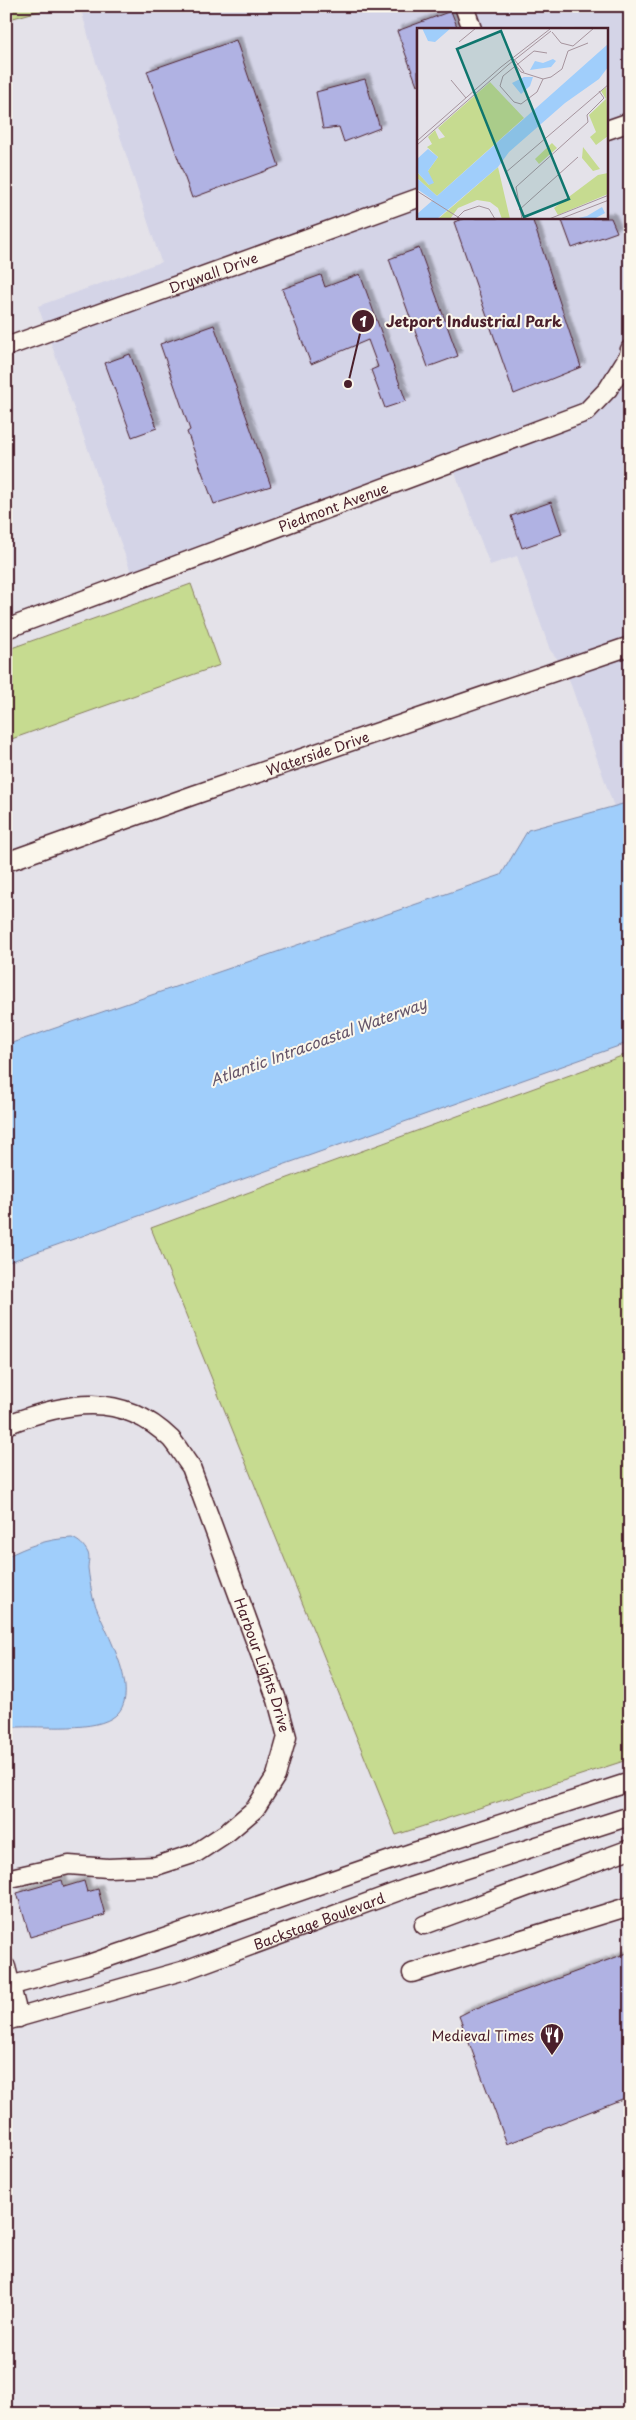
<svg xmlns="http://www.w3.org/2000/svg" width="636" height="2420" font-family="'Playpen Sans',sans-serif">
  <defs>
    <filter id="shadow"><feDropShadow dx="4.5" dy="-4.5" stdDeviation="1" flood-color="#0004"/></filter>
  </defs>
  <rect width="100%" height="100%" fill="#e4e2e9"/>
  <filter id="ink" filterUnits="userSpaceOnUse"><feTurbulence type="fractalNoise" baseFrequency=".02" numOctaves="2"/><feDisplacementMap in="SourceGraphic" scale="10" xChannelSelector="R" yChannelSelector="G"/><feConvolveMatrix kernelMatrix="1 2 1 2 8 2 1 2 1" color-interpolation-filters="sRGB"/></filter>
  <g filter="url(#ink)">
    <path fill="#d4d4e7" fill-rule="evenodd" d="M 80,6 L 630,6 L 630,802 L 614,807 L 565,668 L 550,650 L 517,556 L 490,565 L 451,462 L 134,581 L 38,306 L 161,262 L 94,56 ZM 418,29 L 607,29 L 607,218 L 418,218 Z"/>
    <path fill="#c6db90" stroke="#887d5e" d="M 6,6 L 57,6 L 6,20 Z
      M 191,584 L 220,665 L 6,741 L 6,650 Z
      M 630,1053 L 630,1759 L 396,1835 L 151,1228 Z"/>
    <path fill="#a0cefb" stroke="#7e88a8" d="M 630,802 L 630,1042 L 6,1263 L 6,1045 L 501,875 L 528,830 Z
      M 72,1538 C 79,1541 84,1545 88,1553 C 90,1558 88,1563 88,1568 C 89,1577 91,1589 93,1598 C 100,1625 148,1696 112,1718 C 88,1733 35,1724 6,1728 L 6,1557 C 28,1546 47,1539 72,1538 Z"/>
    <path fill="#b0b2e3" stroke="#4a1f2b" filter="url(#shadow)" d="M 451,11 L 458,29 L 418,29 L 418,84 L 417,85 L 397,31 Z
      M 236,40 L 279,166 L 192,198 L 147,71 Z
      M 365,79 L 380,128 L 344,142 L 339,127 L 323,129 L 316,92 Z
      M 466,218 L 532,218 L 581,367 L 514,394 L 454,222 Z
      M 561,218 L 611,218 L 617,232 L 572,248 Z
      M 419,248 L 458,356 L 428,367 L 389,259 Z
      M 360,274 L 406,401 L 385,408 L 371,370 L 378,367 L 368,340 L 311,364 L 282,289 L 321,275 L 325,287 Z
      M 214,325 L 271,486 L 214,504 L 187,432 L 190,430 L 160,344 Z
      M 130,354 L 157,428 L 132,437 L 105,363 Z
      M 551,502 L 562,534 L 522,548 L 511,516 Z
      M 62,1880 L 64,1887 L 84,1881 L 87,1892 L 98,1889 L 105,1915 L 30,1937 L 17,1893 Z
      M 630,1952 L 630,2096 L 507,2144 L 459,2016 L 471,2010 Z"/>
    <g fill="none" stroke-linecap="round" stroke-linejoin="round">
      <g stroke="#4a1f2b" stroke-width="21">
        <g id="minor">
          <path d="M 464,6 L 472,29"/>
          <path d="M 607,130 L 630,122"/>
          <path id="s1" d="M 6,347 L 418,198"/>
          <path id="s2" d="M 6,629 L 586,412 L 608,389 L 629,355 L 630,349"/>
          <path id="s3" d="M 6,862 L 194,795 L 630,646"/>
          <path id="s4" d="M 6,1425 C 65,1402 121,1390 171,1439 C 178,1447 184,1458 191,1467 L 277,1700 L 287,1737 L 276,1776 L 255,1809 L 228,1832 L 196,1853 L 156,1866 L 108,1868 L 69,1865 L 6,1879"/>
          <path d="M 424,1925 L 630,1849"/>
          <path d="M 6,1967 L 19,2018"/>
          <path d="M 412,1973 L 630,1906"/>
          <path d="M 6,1987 L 86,1965 L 411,1853 L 630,1782"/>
          <path id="s5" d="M 6,2021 L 185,1970 L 410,1887 L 630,1816"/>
        </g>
      </g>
      <use href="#minor" stroke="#fbf7ec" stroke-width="18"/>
    </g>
  </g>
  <defs>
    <g id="restaurant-pin" transform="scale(1.25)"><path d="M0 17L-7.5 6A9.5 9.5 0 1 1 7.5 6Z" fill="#4a1f2b" stroke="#fbf7ec"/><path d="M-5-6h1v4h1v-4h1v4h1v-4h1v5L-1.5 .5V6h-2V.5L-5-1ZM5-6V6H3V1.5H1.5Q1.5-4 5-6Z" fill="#fff"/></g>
  </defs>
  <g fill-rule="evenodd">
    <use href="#restaurant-pin" x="552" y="2035"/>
  </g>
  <g text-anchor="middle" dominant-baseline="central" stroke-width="4" stroke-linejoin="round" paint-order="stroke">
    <g font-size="14" fill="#4a1f2b" stroke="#fbf7ec">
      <text stroke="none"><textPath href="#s1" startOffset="220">Drywall Drive</textPath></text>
      <text stroke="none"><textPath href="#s2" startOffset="349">Piedmont Avenue</textPath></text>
      <text stroke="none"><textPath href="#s3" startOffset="330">Waterside Drive</textPath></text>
      <text stroke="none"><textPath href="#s4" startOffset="422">Harbour Lights Drive</textPath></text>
      <text stroke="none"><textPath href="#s5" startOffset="329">Backstage Boulevard</textPath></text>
    </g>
    <g font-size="14" fill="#4a1f2b" stroke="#fbf7ec" text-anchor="end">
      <text x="534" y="2035">Medieval Times</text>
    </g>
    <g font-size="15" font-style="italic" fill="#645469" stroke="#fbf7ec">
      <text transform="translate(318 1041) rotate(-20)">Atlantic Intracoastal Waterway</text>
    </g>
  </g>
  <g transform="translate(417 28)">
    <rect width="191" height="191" fill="#e4e2e9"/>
    <path d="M 73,54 L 107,90 L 20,168 L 0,150 L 0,144 L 12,157 L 11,143 L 21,129 L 10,119 L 15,116 L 11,109 L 18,102 L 22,111 L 28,109 L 21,100 ZM 189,59 L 191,108 L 179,117 L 173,109 L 179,104 L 172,87 L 189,71 L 184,63 ZM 135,115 L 140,120 L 122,136 L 118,131 ZM 166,119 L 183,141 L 176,143 L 165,130 ZM 81,139 L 93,191 L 85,191 L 81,180 L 73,174 L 60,172 L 41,180 L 33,191 L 21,191 ZM 191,145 L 191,166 L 141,187 L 137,180 L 181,147 Z" fill="#c6db90"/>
    <path d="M 5,0 L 34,0 L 18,14 L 11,13 ZM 191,16 L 191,39 L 182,51 L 148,75 L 92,124 L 81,139 L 20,191 L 0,191 L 0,186 L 16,172 L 0,161 L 0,150 L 20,168 ZM 136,31 L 139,33 L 134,39 L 113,42 L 118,33 L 126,35 ZM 107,49 L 116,49 L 113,58 L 104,66 L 95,55 ZM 11,121 L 21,129 L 11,143 L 17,155 L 12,157 L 0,144 L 0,131 ZM 185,179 L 188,185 L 177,191 L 157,191 L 170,188 Z" fill="#a0cefb"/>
    <path fill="none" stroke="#a6949d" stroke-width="1" d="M 135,4 L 144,15 L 156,18 L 177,0M 42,14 L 59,0M 97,31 L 107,44M 95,32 L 104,44 L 126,51 L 134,49 L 145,41 L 151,23 L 171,15M 126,51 L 120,64 L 104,76 L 97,74 L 83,58 L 86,48 L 117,23 L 130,25M 34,52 L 49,70M 0,113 L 84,39 L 133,1M 0,117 L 91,37 L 134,3M 88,145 L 192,56M 0,163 L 44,191M 102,182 L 161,129M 39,191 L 47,183 L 62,178 L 72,181 L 78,191M 105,191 L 99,159 L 171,94 L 170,87 L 187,70 L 182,63M 132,191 L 192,167M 143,191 L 192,172"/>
    <path fill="#0f766e" fill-opacity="0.15" stroke="#0f766e" stroke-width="2.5" d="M 84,3 L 152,171 L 107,189 L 40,21 Z"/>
    <rect width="191" height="191" fill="none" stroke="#4a1f2b" stroke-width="2.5"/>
  </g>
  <path fill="none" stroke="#4a1f2b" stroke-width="2" d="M348 384L363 321"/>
  <g fill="#4a1f2b" stroke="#fbf7ec" stroke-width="2">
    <circle cx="348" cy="384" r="5"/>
    <circle cx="363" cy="321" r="12"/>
  </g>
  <g font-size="15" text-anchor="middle" font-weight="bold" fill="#fff">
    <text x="363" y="327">1</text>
  </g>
  <g font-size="15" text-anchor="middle" font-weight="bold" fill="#4a1f2b" stroke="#fbf7ec" stroke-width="4" stroke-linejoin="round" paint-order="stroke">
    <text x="474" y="327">Jetport Industrial Park</text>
  </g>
  <rect width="636" height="2420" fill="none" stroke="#fbf7ec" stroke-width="25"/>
  <rect x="12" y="12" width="611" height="2395" fill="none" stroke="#4a1f2b" stroke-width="2" filter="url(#ink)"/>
</svg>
